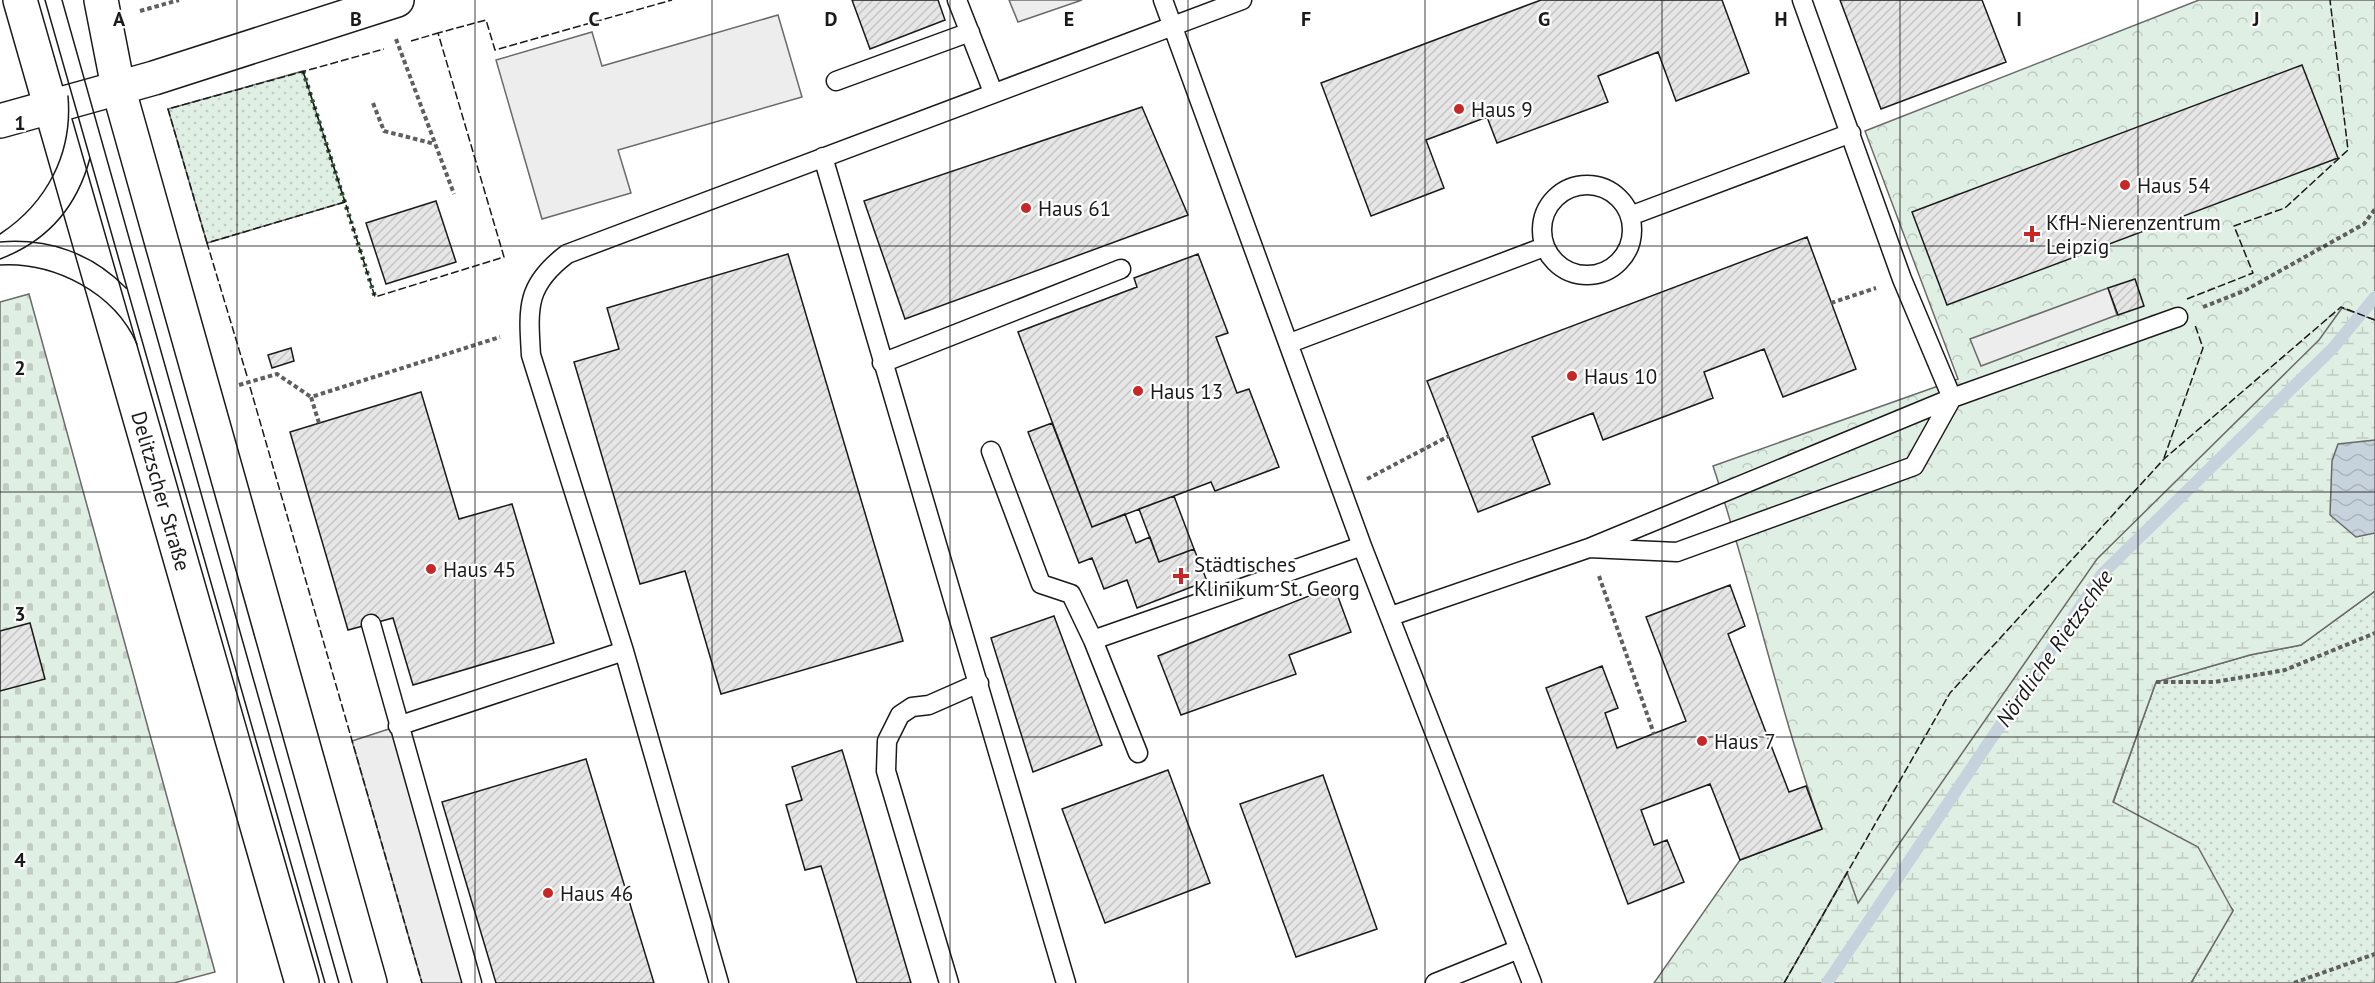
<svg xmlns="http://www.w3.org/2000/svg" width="2375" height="983" font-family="'PT Sans',sans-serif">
  <defs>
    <pattern id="grass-dots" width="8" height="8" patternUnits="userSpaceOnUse" patternTransform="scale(1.5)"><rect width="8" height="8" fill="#e0efe3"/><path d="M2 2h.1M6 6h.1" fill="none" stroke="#c0ccc2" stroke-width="1.8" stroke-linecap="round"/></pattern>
    <pattern id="wetland-marsh" width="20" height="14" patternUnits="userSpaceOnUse" patternTransform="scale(1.5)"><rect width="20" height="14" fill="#e0efe3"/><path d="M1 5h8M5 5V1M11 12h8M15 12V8" fill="none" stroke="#c0ccc2"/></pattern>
    <pattern id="cemetery-stones" width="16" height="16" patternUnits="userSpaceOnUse" patternTransform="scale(1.5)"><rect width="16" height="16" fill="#e0efe3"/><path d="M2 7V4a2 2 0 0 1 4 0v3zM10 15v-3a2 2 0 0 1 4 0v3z" fill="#c0ccc2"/></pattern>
    <pattern id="park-crowns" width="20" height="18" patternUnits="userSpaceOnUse" patternTransform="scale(1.5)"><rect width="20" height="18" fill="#e0efe3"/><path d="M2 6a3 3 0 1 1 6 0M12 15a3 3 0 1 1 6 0" fill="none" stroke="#c0ccc2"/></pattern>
    <pattern id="water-waves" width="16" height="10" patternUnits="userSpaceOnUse" patternTransform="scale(1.5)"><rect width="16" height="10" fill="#c6d2dc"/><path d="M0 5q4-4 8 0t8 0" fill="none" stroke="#aab4bc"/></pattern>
    <pattern id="building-hatch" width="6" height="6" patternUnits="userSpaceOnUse" patternTransform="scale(1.5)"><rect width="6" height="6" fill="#e6e6e6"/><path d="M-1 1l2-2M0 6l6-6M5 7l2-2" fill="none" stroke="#c5c5c5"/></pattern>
  </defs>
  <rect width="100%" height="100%" fill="#fff"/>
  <path fill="url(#grass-dots)" stroke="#6a6a6a" stroke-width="1.5" d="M 303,71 L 345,202 L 207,243 L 168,109 Z
    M 2375,591 L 2375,983 L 2191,983 L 2233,910 L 2113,803 L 2156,682 L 2250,655 L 2301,645 Z"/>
  <path fill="url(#wetland-marsh)" stroke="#6a6a6a" stroke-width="1.5" d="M 2341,307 L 2375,320 L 2375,591 L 2301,645 L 2250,655 L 2156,682 L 2113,802 L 2198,847 L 2233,911 L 2191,983 L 1784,983 L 1950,693 Z"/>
  <path fill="url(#cemetery-stones)" stroke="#6a6a6a" stroke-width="1.5" d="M 29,294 L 215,972 L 174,983 L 0,983 L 0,302 Z"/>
  <path fill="url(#park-crowns)" stroke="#6a6a6a" stroke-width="1.5" d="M 2199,0 L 2375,0 L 2375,320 L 2342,308 L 2319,340 L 2097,559 L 1858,903 L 1847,872 L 1784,983 L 1654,983 L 1740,860 L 1822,829 C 1779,710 1753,586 1713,466 L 1958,379 L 1865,131 Z"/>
  <path fill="#ededed" stroke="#6a6a6a" stroke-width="1.5" d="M 1009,0 L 1082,0 L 1018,22 Z
    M 778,15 L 802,97 L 618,150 L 631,193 L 542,219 L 496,60 L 592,32 L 602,66 Z
    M 2108,288 L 2117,315 L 1981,366 L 1970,339 Z
    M 398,726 L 468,983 L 422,983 L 352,741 Z"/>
  <path fill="url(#water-waves)" stroke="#6a6a6a" stroke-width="1.5" d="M 2375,440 L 2375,533 L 2356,537 L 2330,515 L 2332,461 L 2338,444 Z"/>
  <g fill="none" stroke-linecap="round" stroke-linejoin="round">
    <path stroke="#c6d2dc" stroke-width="12" d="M 1827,983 L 2102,574 L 2333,348 L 2375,297"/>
  </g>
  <path fill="url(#building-hatch)" stroke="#1a1a1a" stroke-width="1.5" d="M 852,0 L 938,0 L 945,20 L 870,49 Z
    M 1541,0 L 1722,0 L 1749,73 L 1676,101 L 1658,52 L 1598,76 L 1608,102 L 1497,143 L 1487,117 L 1426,140 L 1444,188 L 1371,216 L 1321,83 Z
    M 1840,0 L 1982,0 L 2006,62 L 1881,109 Z
    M 2302,65 L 2338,158 L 1947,305 L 1912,212 Z
    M 1142,107 L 1188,215 L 905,319 L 864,201 Z
    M 436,201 L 456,262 L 386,284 L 366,223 Z
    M 1807,237 L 1856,369 L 1783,397 L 1764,349 L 1704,372 L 1713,398 L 1603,440 L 1593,413 L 1532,437 L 1550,484 L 1478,512 L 1427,381 Z
    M 788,254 L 903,641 L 721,694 L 685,571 L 640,584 L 574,362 L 619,349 L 607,308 Z
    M 1198,254 L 1228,333 L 1216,337 L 1237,393 L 1249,389 L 1279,467 L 1215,491 L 1211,482 L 1092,527 L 1018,332 L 1137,287 L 1134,278 Z
    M 2135,279 L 2144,306 L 2118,315 L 2108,288 Z
    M 291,348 L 294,361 L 272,368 L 268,355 Z
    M 421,392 L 459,519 L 512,504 L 554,643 L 413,685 L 393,618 L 348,630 L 290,432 Z
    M 1052,423 L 1092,527 L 1125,514 L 1136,543 L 1150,537 L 1159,562 L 1194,549 L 1207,581 L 1137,608 L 1127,580 L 1104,589 L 1092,558 L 1079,563 L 1028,432 Z
    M 1174,496 L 1194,549 L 1159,562 L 1139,509 Z
    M 1730,585 L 1745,626 L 1728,634 L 1789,792 L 1806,786 L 1822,829 L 1740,860 L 1710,784 L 1641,810 L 1654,845 L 1667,840 L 1684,882 L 1628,904 L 1546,688 L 1602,666 L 1618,708 L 1605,713 L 1617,748 L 1686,721 L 1646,617 Z
    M 1334,586 L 1351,632 L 1289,655 L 1296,674 L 1181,715 L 1158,656 Z
    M 1054,616 L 1102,745 L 1033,772 L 991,638 Z
    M 30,623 L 45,679 L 0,691 L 0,631 Z
    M 842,750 L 861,813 L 911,983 L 857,983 L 821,866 L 805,870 L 786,805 L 802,800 L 792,767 Z
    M 586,759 L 654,983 L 496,983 L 442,802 Z
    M 1168,770 L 1210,883 L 1105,923 L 1062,809 Z
    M 1323,775 L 1377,929 L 1296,957 L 1240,804 Z"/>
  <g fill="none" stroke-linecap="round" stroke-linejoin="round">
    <g stroke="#1a1a1a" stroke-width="21">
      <path id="lane" d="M 957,0 L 993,92
        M 1163,0 L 1362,546 L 1532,983
        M 1802,0 L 1902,279 L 1952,398
        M 836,81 L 970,32
        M 823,157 L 1066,983
        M1542 230a45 45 0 1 1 90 0a45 45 0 1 1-90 0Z
        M 1630,216 L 1851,133
        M 1290,343 L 1544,247
        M 882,363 L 1121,269
        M 1952,398 L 1914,466 L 1677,552 L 1589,548 L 1952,398 L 2178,317
        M 991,451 L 1041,584 L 1071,594 L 1093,640
        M 1391,616 L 1589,548
        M 371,624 L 472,983
        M 398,726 L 624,651
        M 1138,753 L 1093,640 L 1362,546
        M 719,983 L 624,651 L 531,355 C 528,307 526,285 567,254 L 1242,0
        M 949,983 L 886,771 L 887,741 L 900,715 L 912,707 L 929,705 L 979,683
        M 1435,983 L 1519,949"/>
    </g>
    <g stroke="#1a1a1a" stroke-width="36">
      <path id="street" d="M 0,121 L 154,78 L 397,0"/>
    </g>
    <g stroke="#1a1a1a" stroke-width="36">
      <path id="secondary" d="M 20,0 L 302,983
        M 101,0 L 118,87 L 370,983"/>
    </g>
    <path stroke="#5f5f5f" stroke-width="4" stroke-dasharray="4.5 3" stroke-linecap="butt" d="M 140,11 L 179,0
      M 396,39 L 454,194
      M 373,103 L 384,131 L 435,144
      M 1831,303 L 1876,288
      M 2203,307 L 2244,291 L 2364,224 L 2375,209
      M 239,385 L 277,374 L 311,397
      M 319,423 L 311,397 L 500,337
      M 1367,479 L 1449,436
      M 1599,576 L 1654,734
      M 2156,682 L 2215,682 L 2285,670 L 2375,633
      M 2294,983 L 2375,954"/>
    <use href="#lane" stroke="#fff" stroke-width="18"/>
    <use href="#street" stroke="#fff" stroke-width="33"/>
    <use href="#secondary" stroke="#fff" stroke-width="33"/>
    <path stroke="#1a1a1a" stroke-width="1.5" d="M 45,0 L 325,983
      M 62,0 L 339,983
      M 0,234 C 47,203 73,153 68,96
      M 0,242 C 48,238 92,253 126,288
      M 0,259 C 48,241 77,207 90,158
      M 0,265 C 54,262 114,292 137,344"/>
    <path stroke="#2b5a34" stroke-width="4.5" stroke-dasharray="3 4.5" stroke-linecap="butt" d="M 303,71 L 375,297"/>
    <path stroke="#1a1a1a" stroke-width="1.5" stroke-dasharray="8 3" stroke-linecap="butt" d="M 411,41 L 438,33
      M 303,71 L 345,202
      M 207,243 L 168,109 L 384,49
      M 2187,299 L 2253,273 L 2234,226 L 2285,208 L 2348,150 L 2330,0
      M 247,376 L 207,243 L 345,202 L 375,297 L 504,257 L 438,33 L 486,20 L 495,50 L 672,0
      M 250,387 L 422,983
      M 2164,458 L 2203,348 L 2195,325
      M 1784,983 L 1950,693 L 2164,459 L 2341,307 L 2375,320"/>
  </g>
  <path fill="none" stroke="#1a1a1a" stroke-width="1.5" stroke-opacity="0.55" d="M 237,0 L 237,983M 475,0 L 475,983M 712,0 L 712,983M 950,0 L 950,983M 1188,0 L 1188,983M 1425,0 L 1425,983M 1662,0 L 1662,983M 1900,0 L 1900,983M 2138,0 L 2138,983M 0,246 L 2375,246M 0,492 L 2375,492M 0,737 L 2375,737"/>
  <g fill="#c62828" stroke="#fff" stroke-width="2">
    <circle cx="1459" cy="109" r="6"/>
    <circle cx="2125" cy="185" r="6"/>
    <circle cx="1026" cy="208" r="6"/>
    <path d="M2029 225h6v6h6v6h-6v6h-6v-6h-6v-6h6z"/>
    <circle cx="1572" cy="376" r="6"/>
    <circle cx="1138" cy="391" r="6"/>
    <circle cx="431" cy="569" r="6"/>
    <path d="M1178 567h6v6h6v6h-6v6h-6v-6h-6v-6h6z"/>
    <circle cx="1702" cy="741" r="6"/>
    <circle cx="548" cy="893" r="6"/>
  </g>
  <g text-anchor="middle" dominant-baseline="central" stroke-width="4.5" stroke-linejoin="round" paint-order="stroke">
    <g font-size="21" fill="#1a1a1a" stroke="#fff" text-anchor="start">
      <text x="1471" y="109">Haus 9</text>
      <text x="2137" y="185">Haus 54</text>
      <text x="1038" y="208">Haus 61</text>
      <text x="2046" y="222">KfH-Nierenzentrum<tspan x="2046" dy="24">Leipzig</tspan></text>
      <text x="1584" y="376">Haus 10</text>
      <text x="1150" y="391">Haus 13</text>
      <text x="1194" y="564">Städtisches<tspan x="1194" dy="24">Klinikum St. Georg</tspan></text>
      <text x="443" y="569">Haus 45</text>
      <text x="1714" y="741">Haus 7</text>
      <text x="560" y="893">Haus 46</text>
    </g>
    <g font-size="21" fill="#1a1a1a" stroke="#fff">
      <text transform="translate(161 491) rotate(74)">Delitzscher Straße</text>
    </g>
    <g font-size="22" font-style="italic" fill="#1a1a1a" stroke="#fff">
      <text transform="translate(2054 648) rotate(-55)">Nördliche Rietzschke</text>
    </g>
  </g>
  <g font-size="20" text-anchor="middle" font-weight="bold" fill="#1a1a1a" stroke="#fff" stroke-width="4.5" stroke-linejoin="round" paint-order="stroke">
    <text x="119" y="26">A</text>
    <text x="356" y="26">B</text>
    <text x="594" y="26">C</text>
    <text x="831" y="26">D</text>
    <text x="1069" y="26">E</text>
    <text x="1306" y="26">F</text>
    <text x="1544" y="26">G</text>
    <text x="1781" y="26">H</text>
    <text x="2019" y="26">I</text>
    <text x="2256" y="26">J</text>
    <text x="20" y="130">1</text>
    <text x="20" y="375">2</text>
    <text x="20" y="621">3</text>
    <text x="20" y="867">4</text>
  </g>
</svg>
